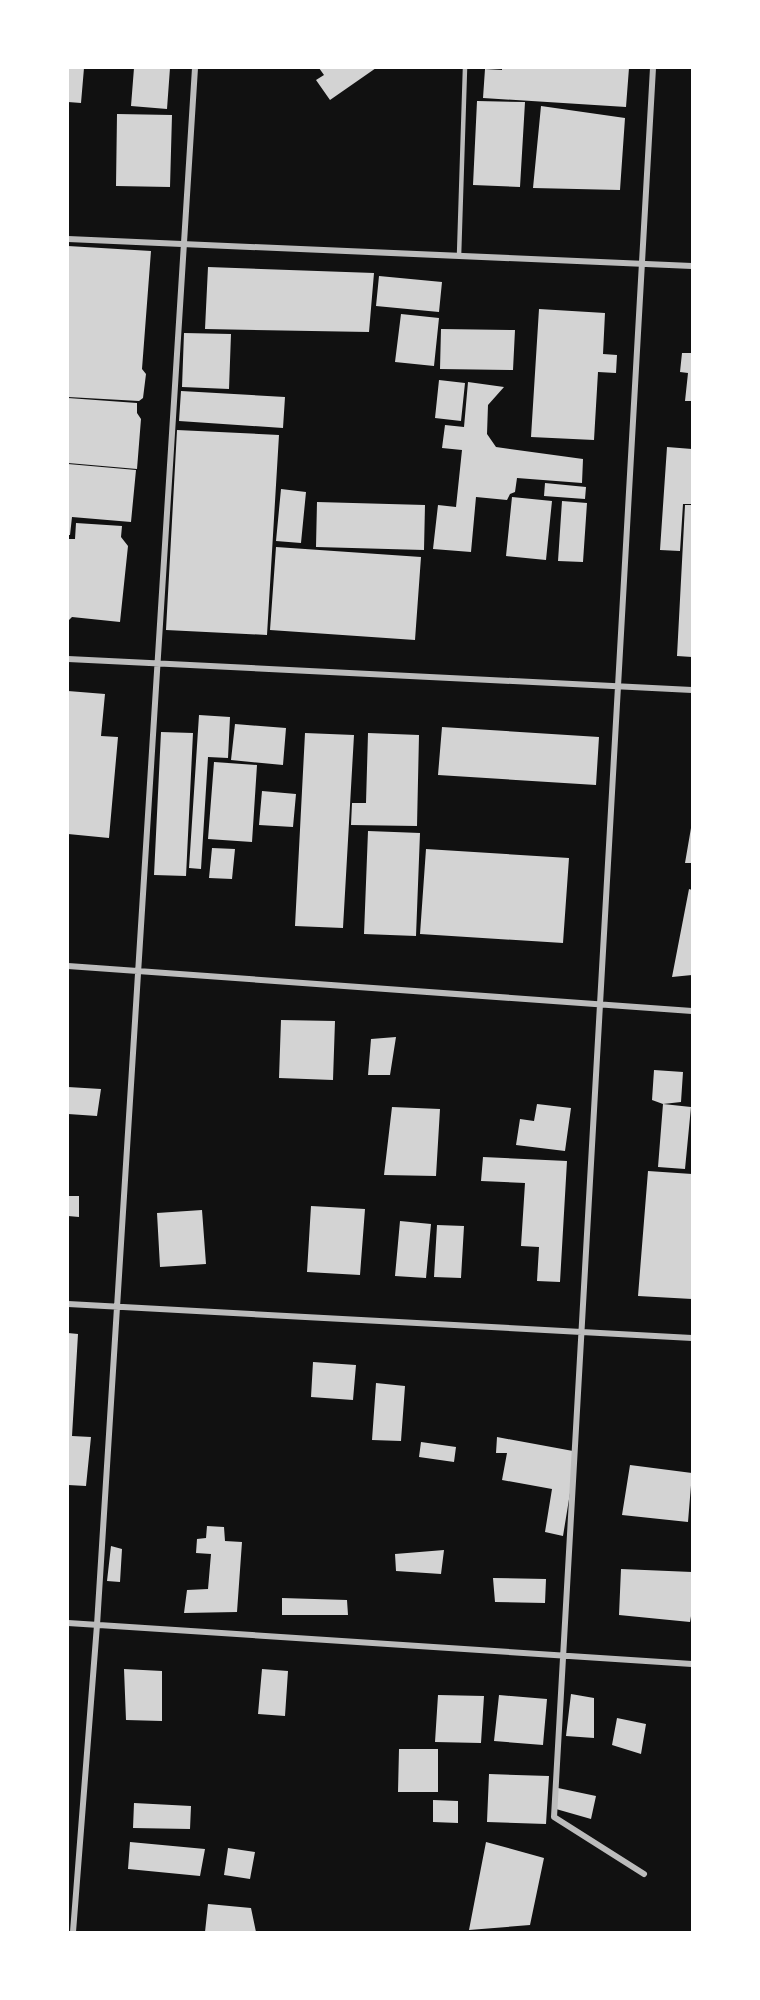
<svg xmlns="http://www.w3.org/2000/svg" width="760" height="2000" font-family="Mulish,sans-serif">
  <rect width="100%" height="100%" fill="#111"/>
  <path fill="#d3d3d3" d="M 68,68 L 84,68 L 81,103 L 68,102 Z
    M 134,68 L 170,68 L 167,109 L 131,106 Z
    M 319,68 L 376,68 L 330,100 L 316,80 L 324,75 Z
    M 502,68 L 629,68 L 626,107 L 483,98 L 485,69 L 502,70 Z
    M 477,101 L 525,102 L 520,187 L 473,185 Z
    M 541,106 L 625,118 L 620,190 L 533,188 Z
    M 117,114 L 172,115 L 170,187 L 116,186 Z
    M 68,246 L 151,251 L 142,369 L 146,374 L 143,398 L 139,401 L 68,397 Z
    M 208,267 L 374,273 L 369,332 L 205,329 Z
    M 379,276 L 442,282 L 439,312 L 376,306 Z
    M 539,309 L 605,313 L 603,354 L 617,355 L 616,373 L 598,372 L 594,440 L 531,437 Z
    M 401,314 L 439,318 L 434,366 L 395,362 Z
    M 441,329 L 515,330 L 513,370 L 440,369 Z
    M 184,333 L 231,334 L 229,389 L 182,387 Z
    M 682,353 L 692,353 L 692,401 L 685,401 L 688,373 L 680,372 Z
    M 439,380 L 465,383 L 461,421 L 435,418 Z
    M 468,382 L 504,387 L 488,405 L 487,434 L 496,447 L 583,459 L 582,483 L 517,478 L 515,492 L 510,494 L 507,500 L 476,497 L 471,552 L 433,549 L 438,505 L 456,507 L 462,450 L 442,448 L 445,425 L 464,427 Z
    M 181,391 L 285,397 L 283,428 L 179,421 Z
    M 68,398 L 137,403 L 137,413 L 141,419 L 137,469 L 68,463 Z
    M 177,430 L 279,435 L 267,635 L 166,630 Z
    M 667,447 L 692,449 L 692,504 L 683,504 L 680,551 L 660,550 Z
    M 68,464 L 136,470 L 131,522 L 72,517 L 70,535 L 68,535 Z
    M 545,483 L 586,487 L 585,499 L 544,496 Z
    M 281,489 L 306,492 L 301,543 L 276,541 Z
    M 512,497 L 552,501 L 546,560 L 506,556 Z
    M 562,501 L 587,503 L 583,562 L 558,561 Z
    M 317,502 L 425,505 L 424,550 L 316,547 Z
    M 685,505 L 692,505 L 692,657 L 677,656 Z
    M 76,523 L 122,526 L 121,537 L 128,546 L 120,622 L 72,617 L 68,621 L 68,539 L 75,539 Z
    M 276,547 L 421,557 L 415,640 L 270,630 Z
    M 68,691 L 105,694 L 101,736 L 118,737 L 109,838 L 68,834 Z
    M 199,715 L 230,717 L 228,758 L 208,757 L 201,869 L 189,868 Z
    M 235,724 L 286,728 L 283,765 L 231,760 Z
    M 442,727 L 599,737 L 596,785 L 438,775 Z
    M 161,732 L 193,733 L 186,876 L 154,875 Z
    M 305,733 L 354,735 L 343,928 L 295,926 Z
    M 368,733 L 419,735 L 417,826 L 351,825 L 352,803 L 366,803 Z
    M 214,762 L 257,765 L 252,842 L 208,839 Z
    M 262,791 L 296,794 L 293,827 L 259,825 Z
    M 691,828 L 692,863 L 685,863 Z
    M 368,831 L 420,833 L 416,936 L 364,934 Z
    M 212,848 L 235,849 L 232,879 L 209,878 Z
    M 426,849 L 569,858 L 563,943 L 420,934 Z
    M 689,889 L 692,890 L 692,975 L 672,977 Z
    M 281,1020 L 335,1021 L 333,1080 L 279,1078 Z
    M 396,1037 L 390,1075 L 368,1075 L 371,1039 Z
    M 654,1070 L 683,1072 L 681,1102 L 663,1104 L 652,1100 Z
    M 68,1087 L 101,1089 L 97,1116 L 68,1114 Z
    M 537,1104 L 571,1108 L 565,1151 L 516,1145 L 520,1119 L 534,1121 Z
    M 663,1104 L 691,1107 L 685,1169 L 658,1167 Z
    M 392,1107 L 440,1109 L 436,1176 L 384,1175 Z
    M 483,1157 L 567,1161 L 560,1282 L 537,1281 L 539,1247 L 521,1246 L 525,1183 L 481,1181 Z
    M 648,1171 L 692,1174 L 692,1299 L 638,1296 Z
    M 68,1196 L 79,1196 L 79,1217 L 68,1216 Z
    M 311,1206 L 365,1209 L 360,1275 L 307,1272 Z
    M 202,1210 L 206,1264 L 160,1267 L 157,1213 Z
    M 400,1221 L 431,1224 L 426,1278 L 395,1276 Z
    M 437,1225 L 464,1226 L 461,1278 L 434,1277 Z
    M 68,1333 L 78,1334 L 72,1436 L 91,1437 L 86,1486 L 68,1485 Z
    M 313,1362 L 356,1365 L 353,1400 L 311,1397 Z
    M 376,1383 L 405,1386 L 401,1441 L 372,1440 Z
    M 497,1437 L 573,1451 L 570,1493 L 563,1536 L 545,1532 L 552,1489 L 502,1480 L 507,1453 L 496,1453 Z
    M 421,1442 L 456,1447 L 454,1462 L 419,1457 Z
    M 630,1465 L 692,1473 L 688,1522 L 622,1515 Z
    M 207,1526 L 224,1527 L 225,1541 L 242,1542 L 237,1612 L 184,1613 L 187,1590 L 208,1589 L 211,1554 L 196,1553 L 197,1539 L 206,1538 Z
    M 111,1546 L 122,1549 L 120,1582 L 107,1581 Z
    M 444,1550 L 441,1574 L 396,1571 L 395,1554 Z
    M 621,1569 L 692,1572 L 692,1610 L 690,1622 L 619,1615 Z
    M 493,1578 L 546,1579 L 545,1603 L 495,1602 Z
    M 282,1598 L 347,1600 L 348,1615 L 282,1615 Z
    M 124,1669 L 162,1671 L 162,1721 L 126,1720 Z
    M 262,1669 L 288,1671 L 285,1716 L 258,1714 Z
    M 571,1694 L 594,1698 L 594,1738 L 566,1736 Z
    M 438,1695 L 484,1696 L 481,1743 L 435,1742 Z
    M 499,1695 L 547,1699 L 543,1745 L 494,1741 Z
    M 617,1718 L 646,1724 L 641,1754 L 612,1745 Z
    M 399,1749 L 438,1749 L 438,1792 L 398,1792 Z
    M 489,1774 L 549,1776 L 546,1824 L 487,1822 Z
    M 558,1788 L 596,1796 L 591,1819 L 556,1809 Z
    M 433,1800 L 458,1801 L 458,1823 L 433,1822 Z
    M 134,1803 L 191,1806 L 190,1829 L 133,1828 Z
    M 130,1842 L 205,1849 L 200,1876 L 128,1869 Z
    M 486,1842 L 544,1858 L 530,1925 L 469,1930 Z
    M 228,1848 L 255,1852 L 250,1879 L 224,1875 Z
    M 208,1904 L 251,1908 L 256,1932 L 205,1932 Z"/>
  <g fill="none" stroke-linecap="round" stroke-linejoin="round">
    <path stroke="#bcbcbc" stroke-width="4.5" d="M 459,256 L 465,68"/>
    <path stroke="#bcbcbc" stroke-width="6" d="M 68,239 L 692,266
      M 68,659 L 692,690
      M 68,966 L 692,1011
      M 68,1304 L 692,1338
      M 68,1623 L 692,1664
      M 644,1874 L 554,1817 L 653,68
      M 73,1932 L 97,1625 L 195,68"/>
  </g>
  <rect width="760" height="2000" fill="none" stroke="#ffffff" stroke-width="138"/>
</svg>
